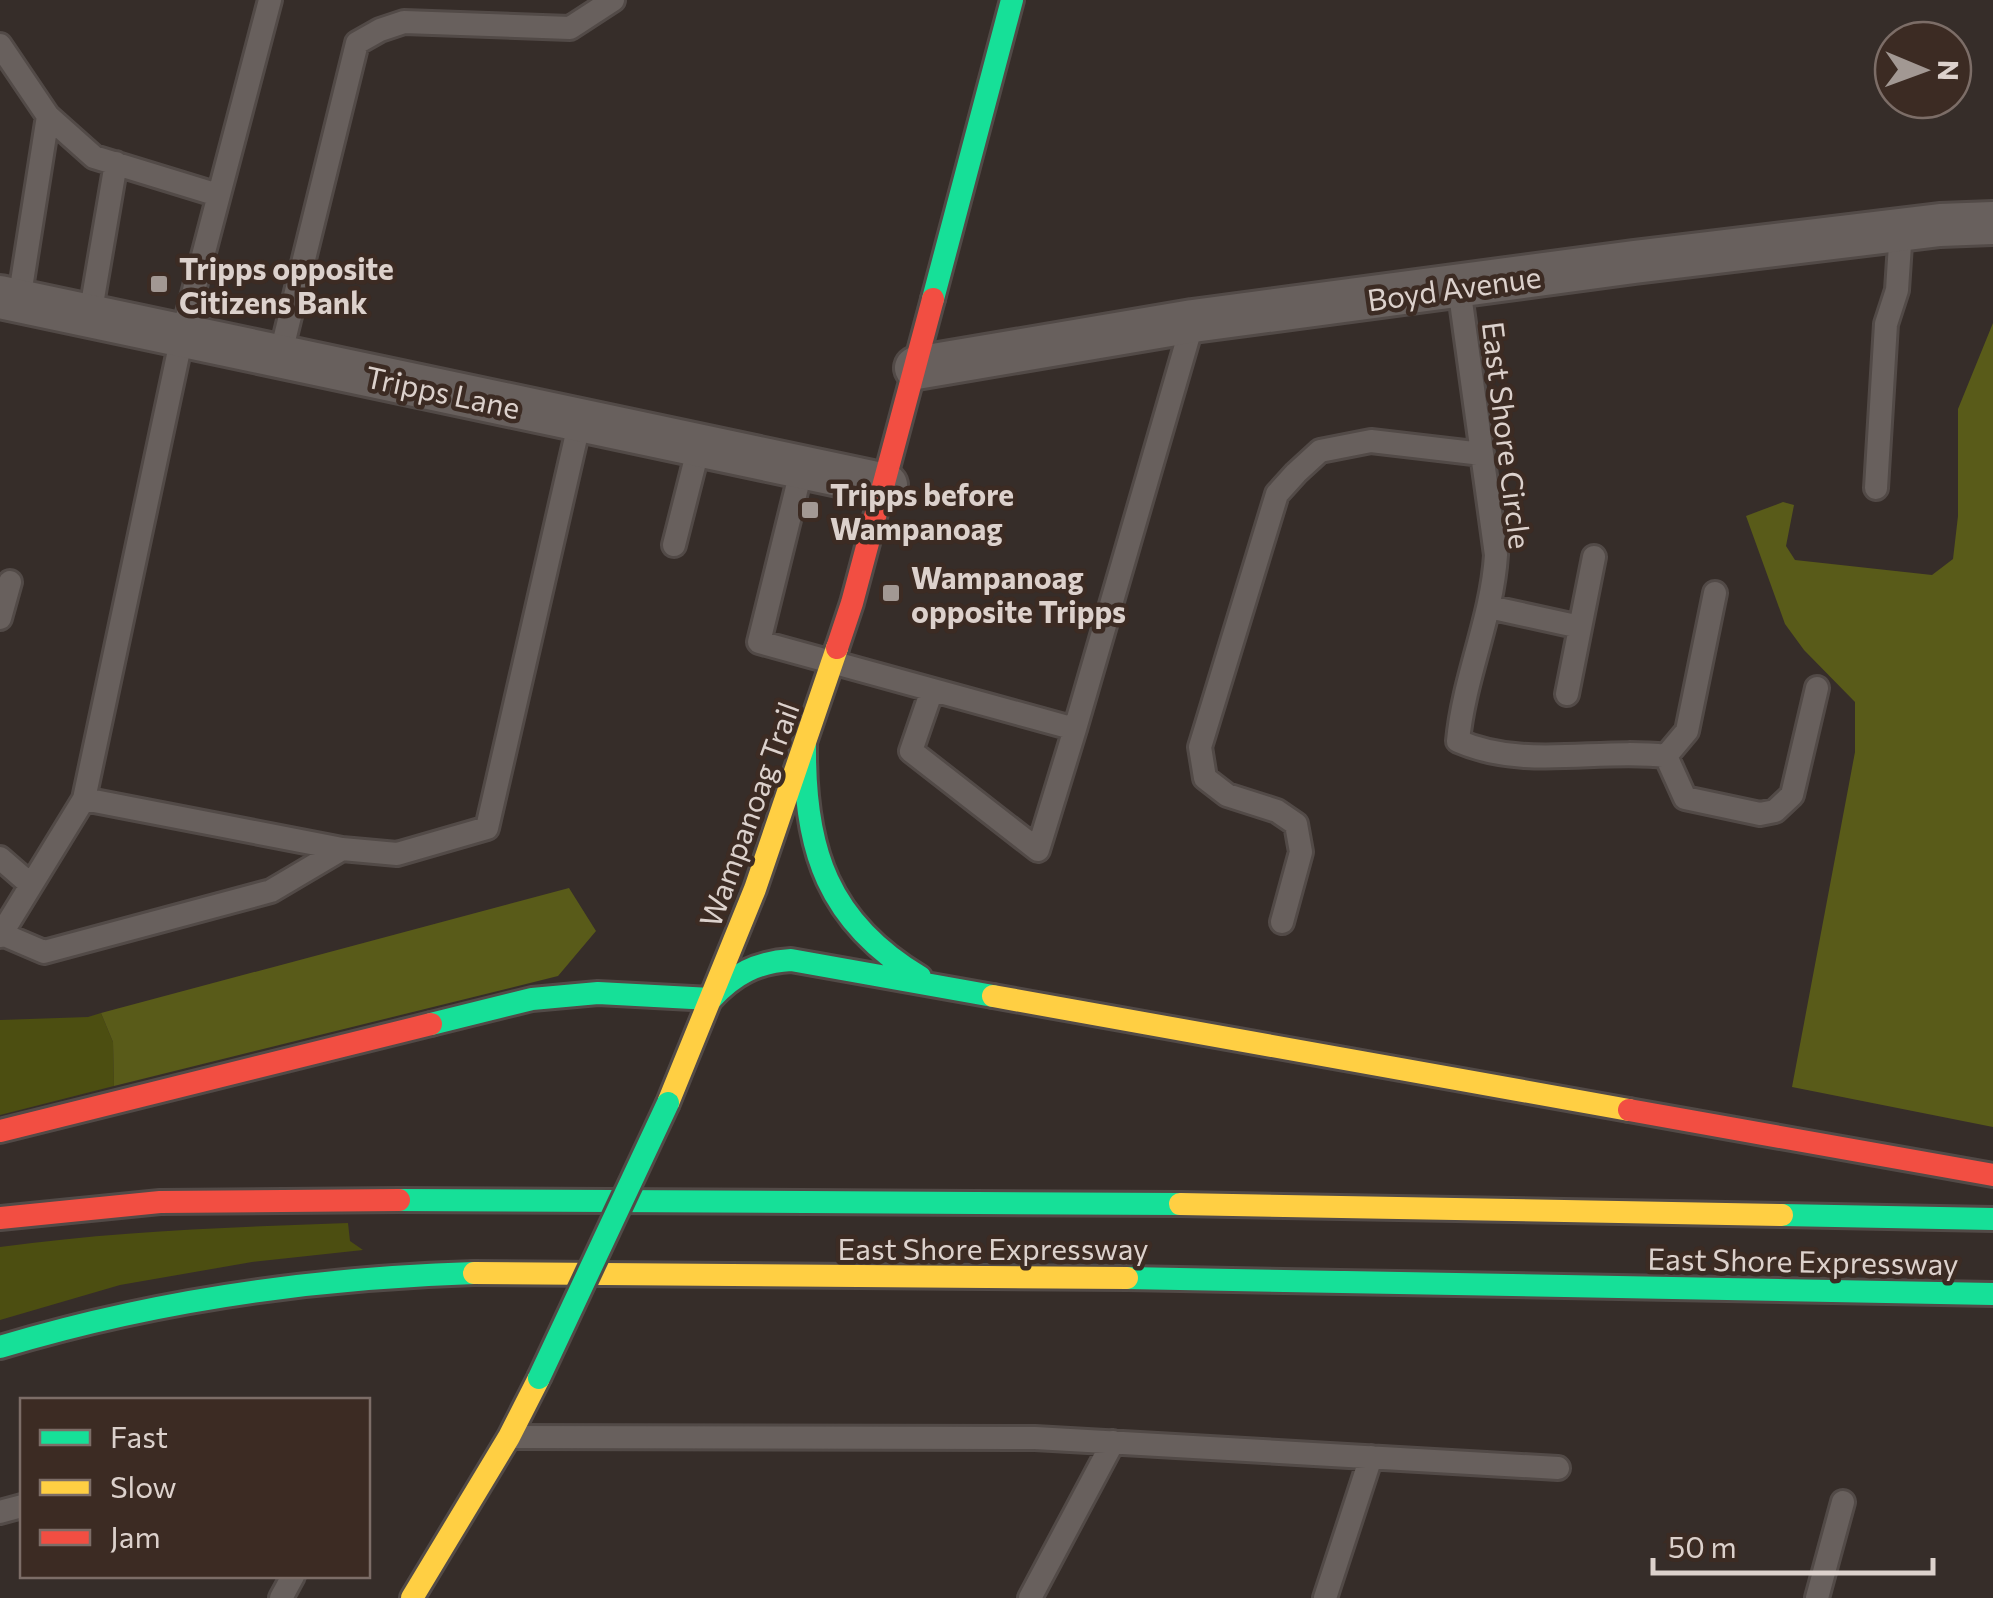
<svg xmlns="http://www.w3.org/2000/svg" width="1993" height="1598" font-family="Commissioner,sans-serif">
  <rect width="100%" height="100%" fill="#362d29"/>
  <path fill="#4c4e11" d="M 101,1013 L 113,1042 L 114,1086 L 0,1115 L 0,1020 L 88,1017 Z
    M 348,1223 L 350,1241 L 363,1250 L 252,1262 L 120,1285 L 0,1320 L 0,1247 C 116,1231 231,1227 348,1223 Z"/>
  <path fill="#595b19" d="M 1993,323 L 1993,1127 L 1792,1087 L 1855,752 L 1855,702 L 1804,650 L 1785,624 L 1746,516 L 1783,502 L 1794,505 L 1786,546 L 1795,560 L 1932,575 L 1953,559 L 1958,516 L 1958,409 Z
    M 569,888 L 596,931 L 558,976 L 114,1086 L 113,1042 L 101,1013 Z"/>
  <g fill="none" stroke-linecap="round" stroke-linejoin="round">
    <g stroke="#524a47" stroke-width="28">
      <path id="lane" d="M 270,0 L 182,336 L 84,799 L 342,849 L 397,854 L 487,828 L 580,420
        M 0,45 L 48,116 L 94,157 L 218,195
        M 1459,287 L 1496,555 C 1492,619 1464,677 1458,741 C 1524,770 1597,748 1666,756 L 1687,731 L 1715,593
        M 19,301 L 48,116
        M 90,316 L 116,163
        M 280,357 L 357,43 L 380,30 L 404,22 L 570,28 L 613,0
        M 802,467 L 759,642 L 1075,729 L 1193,321
        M 1876,488 L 1886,324 L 1897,290 L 1901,229
        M 674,545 L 699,446
        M 1489,607 L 1580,627
        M 0,618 L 10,582
        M 932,690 L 911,751 L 1038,850 L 1075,729
        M 1567,694 L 1594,557
        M 1666,756 L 1685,798 L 1760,814 L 1775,811 L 1792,795 L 1817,688
        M 0,858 L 31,885
        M 1282,922 L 1301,852 L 1296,824 L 1277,811 L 1227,795 L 1205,778 L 1200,747 L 1277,494 L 1296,473 L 1320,451 L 1371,441 L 1482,454
        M 2,934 L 44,952 L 271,891 L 342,849
        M 0,936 L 84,799
        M 513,1437 L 1035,1438 L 1558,1468
        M 0,1512 L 22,1506
        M 281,1598 L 293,1576
        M 1030,1598 L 1113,1442
        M 1325,1598 L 1371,1457
        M 1817,1598 L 1843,1502"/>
    </g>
    <g stroke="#524a47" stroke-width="48">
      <path id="street" d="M 0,297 L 886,485
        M 916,368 L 1193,321 L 1634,262 L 1940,225 L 1993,223"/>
    </g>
    <g stroke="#524a47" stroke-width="28">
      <path id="fast" d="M 933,299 L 1012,0
        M 805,746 C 804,850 828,922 920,977
        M 431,1024 L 532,999 L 598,993 L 711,999 C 734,974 757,962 791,960 L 993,996
        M 399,1200 L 1180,1204
        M 1782,1215 L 1993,1219
        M 1127,1278 L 1993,1294
        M 0,1347 C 156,1300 312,1278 474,1273"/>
    </g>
    <g stroke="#524a47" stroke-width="28">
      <path id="slow" d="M 993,996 L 1629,1110
        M 668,1103 L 755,889 L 837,648
        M 1180,1204 L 1782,1215
        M 474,1273 L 1127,1278
        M 412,1598 L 509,1437 L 539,1378"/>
    </g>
    <g stroke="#524a47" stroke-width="28">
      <path id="jam" d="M 837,648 L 852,603 L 933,299
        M 1629,1110 L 1993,1175
        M 0,1131 L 431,1024
        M 0,1218 L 160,1202 L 399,1200"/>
    </g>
    <use href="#lane" stroke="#68605d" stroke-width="22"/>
    <use href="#street" stroke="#68605d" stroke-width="42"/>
    <use href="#fast" stroke="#16e098" stroke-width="22"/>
    <use href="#slow" stroke="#ffcf43" stroke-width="22"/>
    <use href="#jam" stroke="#f24e42" stroke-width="22"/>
    <g stroke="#524a47" stroke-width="28" stroke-linecap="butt">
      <path id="fast-bridge" d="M 539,1378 L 668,1103"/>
    </g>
    <use href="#fast-bridge" stroke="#16e098" stroke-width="22"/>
  </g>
  <g fill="#a29893" stroke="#3c2b23" stroke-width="4">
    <rect x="149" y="274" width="20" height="20" rx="5"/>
    <rect x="800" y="500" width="20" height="20" rx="5"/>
    <rect x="881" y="583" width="20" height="20" rx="5"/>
  </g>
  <g text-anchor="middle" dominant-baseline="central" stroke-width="9" stroke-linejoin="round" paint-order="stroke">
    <g font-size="30" font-weight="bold" fill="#dcd1cc" stroke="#3c2b23" text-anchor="start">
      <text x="179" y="267">Tripps opposite<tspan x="179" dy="34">Citizens Bank</tspan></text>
      <text x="830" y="493">Tripps before<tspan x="830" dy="34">Wampanoag</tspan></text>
      <text x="911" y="576">Wampanoag<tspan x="911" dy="34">opposite Tripps</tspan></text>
    </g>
    <g font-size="30" fill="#dcd1cc" stroke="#3c2b23">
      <text transform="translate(1454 287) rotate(-8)">Boyd Avenue</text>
      <text transform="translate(443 391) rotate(12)">Tripps Lane</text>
      <text transform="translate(1508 435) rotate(83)">East Shore Circle</text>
      <text transform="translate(748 814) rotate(-70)">Wampanoag Trail</text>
      <text x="993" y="1247">East Shore Expressway</text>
      <text transform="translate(1803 1260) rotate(1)">East Shore Expressway</text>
    </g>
  </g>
  <rect x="20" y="1398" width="350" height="180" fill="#3c2b23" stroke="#7c6d67" stroke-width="2.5"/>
  <rect x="40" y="1430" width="50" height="15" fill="#16e098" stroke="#7c6d67" stroke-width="2.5"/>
  <text x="110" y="1448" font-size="30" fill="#dcd1cc">Fast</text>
  <rect x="40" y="1480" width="50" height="15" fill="#ffcf43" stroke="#7c6d67" stroke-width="2.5"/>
  <text x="110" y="1498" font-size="30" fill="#dcd1cc">Slow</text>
  <rect x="40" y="1530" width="50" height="15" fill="#f24e42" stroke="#7c6d67" stroke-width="2.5"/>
  <text x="110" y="1548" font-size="30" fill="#dcd1cc">Jam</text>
  <g transform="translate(1923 70) rotate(91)"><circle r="48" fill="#3c2b23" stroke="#7c6d67" stroke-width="2.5"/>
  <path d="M0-8L18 38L0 25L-18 38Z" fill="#a29893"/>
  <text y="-15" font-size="28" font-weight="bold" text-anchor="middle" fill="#dcd1cc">N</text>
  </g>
  <path d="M1653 1558v15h280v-15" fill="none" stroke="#dcd1cc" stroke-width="5"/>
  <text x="1668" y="1558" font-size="30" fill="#dcd1cc" stroke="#3c2b23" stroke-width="8" paint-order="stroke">50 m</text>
</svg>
